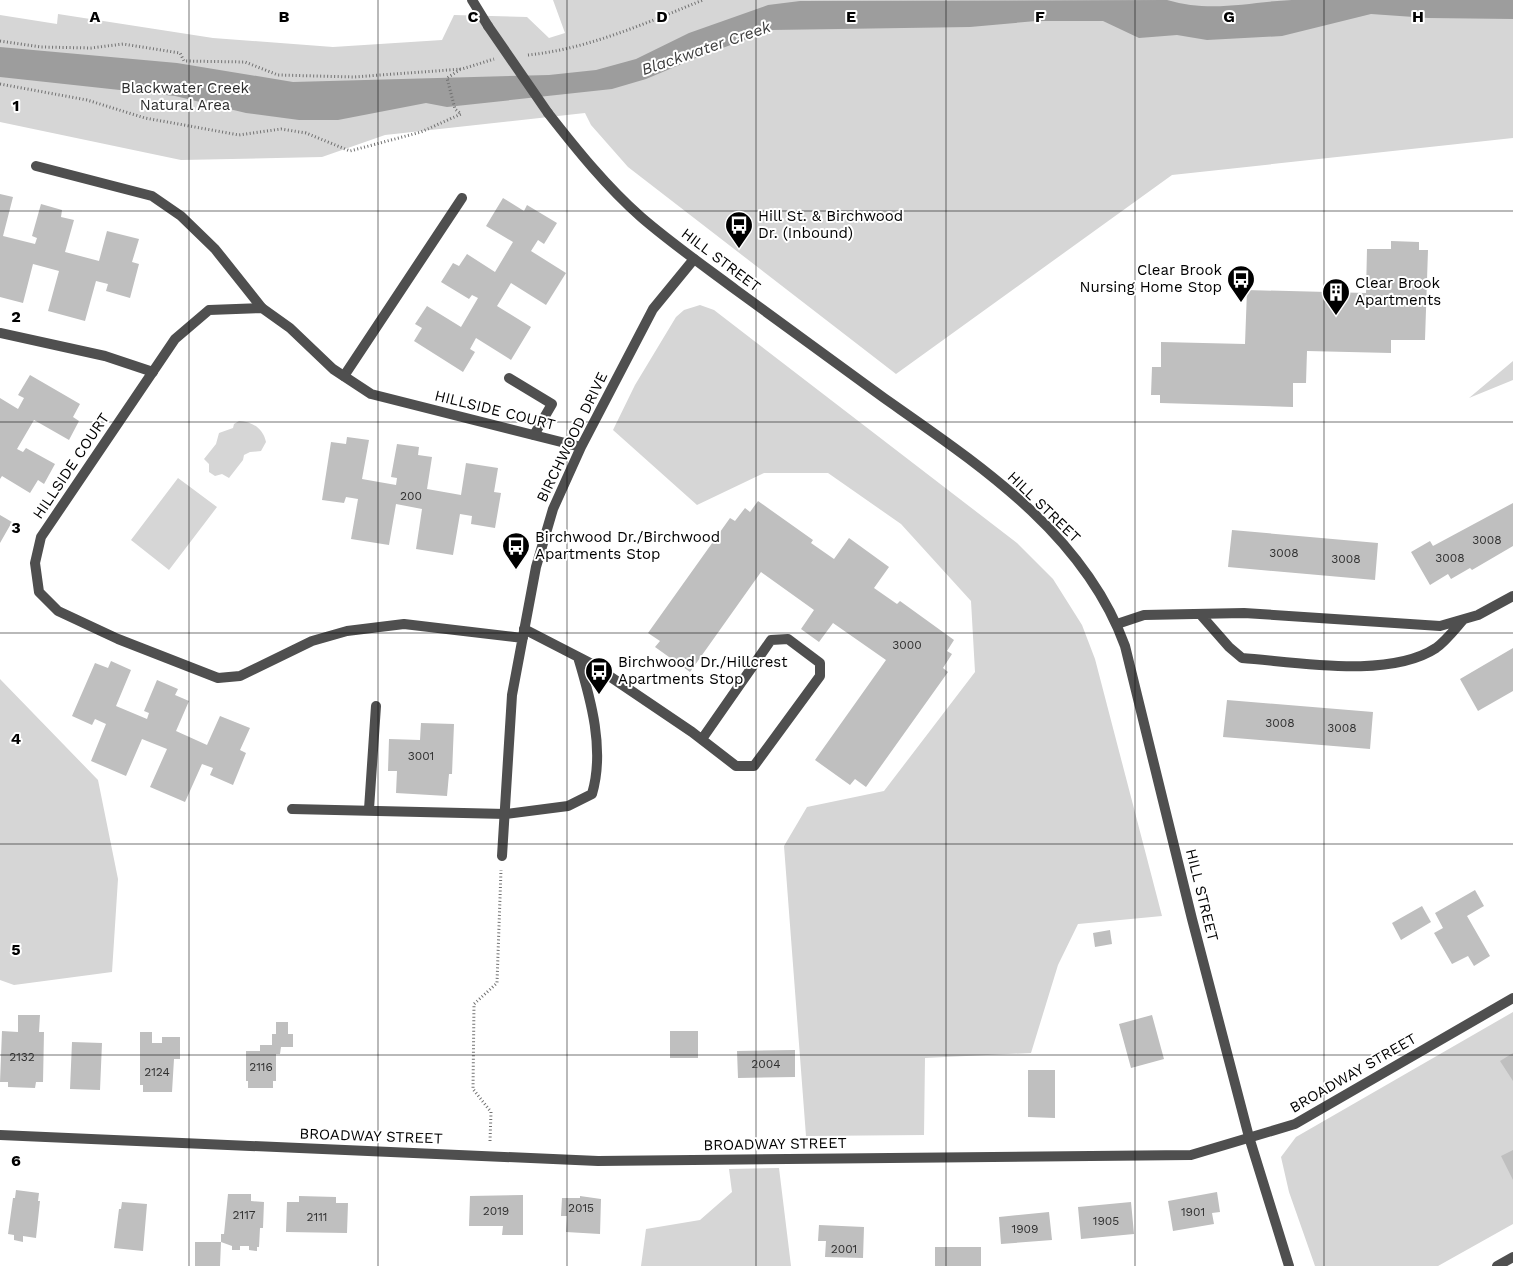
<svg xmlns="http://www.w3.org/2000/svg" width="1513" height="1266" font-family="'Work Sans',sans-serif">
  <rect width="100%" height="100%" fill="#fff"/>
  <path fill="#d6d6d6" d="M 553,0 L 1513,0 L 1513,138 L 1172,175 L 896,374 L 628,167 L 591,125 L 585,113 L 385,135 L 322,157 L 181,160 L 0,122 L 0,15 L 57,24 L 58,14 L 213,38 L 333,47 L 442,40 L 454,15 L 527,17 L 549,38 L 565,33 Z
    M 700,305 L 714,310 L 1017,543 L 1053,579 L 1082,625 L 1095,659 L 1162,916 L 1078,924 L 1058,965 L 1031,1053 L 925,1058 L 924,1135 L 806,1136 L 784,846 L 807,807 L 884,791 L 975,672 L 971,601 L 901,524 L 828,473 L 764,473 L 697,505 L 613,430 L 635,385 L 676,317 L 684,310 Z
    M 1513,361 L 1513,380 L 1469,398 Z
    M 239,421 C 253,422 263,428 266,442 L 261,451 L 250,452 L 244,455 L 243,460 L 229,478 L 222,474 L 215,476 L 209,472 L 209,464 L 204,459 L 216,444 L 219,433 L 233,428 L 234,424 Z
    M 178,478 L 217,507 L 169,570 L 131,540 Z
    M 0,679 L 98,780 L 118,879 L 112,972 L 14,985 L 0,980 Z
    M 1513,1012 L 1513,1224 L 1438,1266 L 1315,1266 L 1289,1192 L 1281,1157 L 1296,1137 Z
    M 779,1168 L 791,1266 L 641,1266 L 646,1229 L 700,1220 L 732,1192 L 729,1169 Z"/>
  <path fill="#9d9d9d" d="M 1167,0 C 1212,13 1247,2 1292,0 C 1365,0 1440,0 1513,0 L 1513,19 L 1428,18 L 1371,14 L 1282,36 L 1207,40 L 1177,35 L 1139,38 L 1103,21 L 1036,21 L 970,27 L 772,30 L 703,55 L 646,79 L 612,89 L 447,107 L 426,103 L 338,120 L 299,120 L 246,113 L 175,96 L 0,77 L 0,47 L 177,63 L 293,82 L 549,75 L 596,70 L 636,59 L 689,33 L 768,5 L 800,1 Z"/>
  <path fill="#bfbfbf" d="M 0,194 L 13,197 L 3,236 L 35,244 L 37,238 L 32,236 L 41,204 L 62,210 L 61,217 L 74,220 L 65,252 L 99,261 L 107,231 L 139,239 L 132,262 L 139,264 L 130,298 L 106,291 L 108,284 L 96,281 L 85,321 L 48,311 L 59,271 L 33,264 L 23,303 L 0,297 Z
    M 503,198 L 524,211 L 527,205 L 557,223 L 544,244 L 538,240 L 531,251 L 566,273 L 546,305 L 511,283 L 497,306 L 531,327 L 511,360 L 476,338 L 470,349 L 475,352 L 463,372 L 414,341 L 422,328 L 415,324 L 427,306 L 461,327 L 478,298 L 472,295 L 469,299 L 441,282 L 453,263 L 459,266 L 467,254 L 495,272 L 513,242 L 486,226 Z
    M 1391,241 L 1419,242 L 1419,250 L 1428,250 L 1425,340 L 1391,340 L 1391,353 L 1307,351 L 1306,383 L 1293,383 L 1293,407 L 1160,403 L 1160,395 L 1151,395 L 1152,367 L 1161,367 L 1161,342 L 1245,344 L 1247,290 L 1366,293 L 1367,249 L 1391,249 Z
    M 30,375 L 80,404 L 73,417 L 79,421 L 69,440 L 34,420 L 17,449 L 23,452 L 26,448 L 55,464 L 44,484 L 38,480 L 30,493 L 2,476 L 0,479 L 0,398 L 18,409 L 24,398 L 18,395 Z
    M 347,437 L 369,440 L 362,479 L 396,485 L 397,478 L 391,477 L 397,444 L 419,447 L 418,455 L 432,457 L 427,489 L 461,495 L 466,463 L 498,468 L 494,492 L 501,493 L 495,528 L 471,524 L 472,516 L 460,514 L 453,555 L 416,549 L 422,509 L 396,504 L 389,545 L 351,539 L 358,499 L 346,497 L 344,503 L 322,500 L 331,442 L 346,444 Z
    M 758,501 L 813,540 L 811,543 L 834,559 L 849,538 L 889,567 L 874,588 L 897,604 L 900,601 L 954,640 L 947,651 L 952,654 L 943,668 L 948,672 L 866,787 L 855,779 L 850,785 L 815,760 L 886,660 L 833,623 L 819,642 L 801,629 L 814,610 L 761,572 L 690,672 L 655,647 L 660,641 L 648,633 L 730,518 L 735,521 L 745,508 L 750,512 Z
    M 1513,503 L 1513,546 L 1472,570 L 1470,568 L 1451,579 L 1448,574 L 1430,585 L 1411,552 L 1430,541 L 1433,546 Z
    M 0,515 L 12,522 L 0,543 Z
    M 1232,530 L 1378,543 L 1375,580 L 1228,567 Z
    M 1513,648 L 1513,691 L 1478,711 L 1460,679 Z
    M 111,661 L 131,670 L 116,706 L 147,719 L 149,713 L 144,711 L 157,680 L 178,689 L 175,695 L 189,701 L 176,731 L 207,745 L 220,716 L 250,728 L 240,750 L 246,753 L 233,785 L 210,775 L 213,768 L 202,764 L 185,802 L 150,787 L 167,749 L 142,739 L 126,776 L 91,761 L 106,724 L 95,719 L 92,725 L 72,716 L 95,663 L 108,668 Z
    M 1227,700 L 1373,712 L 1370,749 L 1223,737 Z
    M 421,723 L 454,724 L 452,774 L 449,774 L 447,796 L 396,793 L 397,771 L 388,771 L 389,739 L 420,740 Z
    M 1475,890 L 1484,906 L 1467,916 L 1490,956 L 1474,966 L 1468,956 L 1452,964 L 1434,933 L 1443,928 L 1435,913 Z
    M 1422,906 L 1431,922 L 1401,940 L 1392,923 Z
    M 1110,930 L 1112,944 L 1095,947 L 1093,933 Z
    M 18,1015 L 40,1015 L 39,1032 L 44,1032 L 43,1082 L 36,1082 L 35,1088 L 8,1087 L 8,1082 L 0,1082 L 2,1031 L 18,1032 Z
    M 1152,1015 L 1164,1059 L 1131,1068 L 1119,1024 Z
    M 276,1022 L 288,1022 L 288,1034 L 293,1034 L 293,1047 L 281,1047 L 280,1054 L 276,1054 L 276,1081 L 273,1081 L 273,1088 L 248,1088 L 248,1081 L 246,1081 L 246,1051 L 260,1051 L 260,1045 L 272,1045 L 272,1034 L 276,1034 Z
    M 670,1031 L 698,1031 L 698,1058 L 670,1058 Z
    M 140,1032 L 152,1032 L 152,1043 L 162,1043 L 162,1037 L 180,1037 L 180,1059 L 174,1059 L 172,1092 L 143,1092 L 143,1085 L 140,1085 Z
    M 72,1042 L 102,1043 L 100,1090 L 70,1089 Z
    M 795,1050 L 795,1077 L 738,1078 L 737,1051 Z
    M 1513,1053 L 1513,1081 L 1500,1061 Z
    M 1028,1070 L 1055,1070 L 1055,1118 L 1028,1117 Z
    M 1513,1150 L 1513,1180 L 1501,1156 Z
    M 16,1190 L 39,1193 L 38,1201 L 40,1201 L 36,1238 L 23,1236 L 23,1242 L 14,1240 L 14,1235 L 8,1234 L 13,1198 L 15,1198 Z
    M 1217,1192 L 1220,1212 L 1212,1213 L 1214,1224 L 1173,1231 L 1168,1201 Z
    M 228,1194 L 251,1194 L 251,1201 L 264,1202 L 263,1228 L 260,1228 L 259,1247 L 257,1247 L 257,1251 L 249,1250 L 249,1246 L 240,1246 L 240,1250 L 232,1250 L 232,1246 L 221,1242 L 221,1234 L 224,1234 Z
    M 523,1195 L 523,1235 L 502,1235 L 503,1226 L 469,1226 L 470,1196 Z
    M 299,1196 L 336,1197 L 336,1203 L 348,1203 L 347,1233 L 286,1232 L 287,1202 L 299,1202 Z
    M 580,1196 L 601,1199 L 600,1234 L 566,1232 L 567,1216 L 561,1216 L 562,1198 L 580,1198 Z
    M 122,1202 L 147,1204 L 143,1251 L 114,1248 L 119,1209 L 121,1209 Z
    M 1131,1202 L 1134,1234 L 1081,1239 L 1078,1207 Z
    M 1049,1212 L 1052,1240 L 1001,1244 L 999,1217 Z
    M 819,1225 L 864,1227 L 863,1258 L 825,1257 L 826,1241 L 818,1241 Z
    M 195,1242 L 221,1242 L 220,1266 L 195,1266 Z
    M 935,1247 L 981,1247 L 981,1266 L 935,1266 Z"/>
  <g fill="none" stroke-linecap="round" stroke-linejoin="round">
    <path stroke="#717171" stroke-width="3" stroke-dasharray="1 2.5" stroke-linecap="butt" d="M 0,41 L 41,47 L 91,48 L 123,44 L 180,53 L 184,61 L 245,62 L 278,75 L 354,77 L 462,69 L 494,59
      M 528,55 C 588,49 646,23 703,0
      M 0,84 L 87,100 L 145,118 L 239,135 L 281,129 L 306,133 L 350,151 L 421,132 L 461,114 L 455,109 L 447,78 L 461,69
      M 490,1141 L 491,1112 L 473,1089 L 474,1004 L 497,983 L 501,870"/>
    <path stroke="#4f4f4f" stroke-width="10" d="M 36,166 L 152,196 L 181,216 L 215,249 L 262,308
      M 0,333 L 105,356 L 153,372
      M 344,376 L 462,198
      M 509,378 L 552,404 L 534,435
      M 1200,614 L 1229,647 L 1242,658 C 1297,662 1389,679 1436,648 C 1446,641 1455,629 1463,620
      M 1117,624 L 1144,615 L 1244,613 L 1440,626 L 1478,615 L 1513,596
      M 524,629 L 590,663 L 692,732 L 736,766 L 754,766 L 820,676 L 820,663 L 788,639 L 771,640 L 702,739
      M 292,809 L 506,814 L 568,806 L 592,794 C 605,750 591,700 578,657
      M 369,809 L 376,706
      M 1497,1266 L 1513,1257"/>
    <path stroke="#4f4f4f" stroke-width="10" d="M 523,638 L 404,624 L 347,631 L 312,641 L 240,676 L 218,678 L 118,639 L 58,611 L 39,592 L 35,563 L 41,537 L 175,339 L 209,310 L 262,308 L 290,328 L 333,369 L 371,394 L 581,447
      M 502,856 L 512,695 L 536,567 L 553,509 L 581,447 L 653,309 L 694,259
      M 0,1135 L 598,1161 L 1191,1155 L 1295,1124 L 1513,998"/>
    <path stroke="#4f4f4f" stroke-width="10" d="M 472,0 L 488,26
      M 548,113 C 577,150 606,186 641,217 C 671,243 704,266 736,290 C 785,326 835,362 884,398 C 978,464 1084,533 1125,646 L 1192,919 L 1249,1137 L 1289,1266"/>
    <path stroke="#4f4f4f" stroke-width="10" d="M 488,26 L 548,113"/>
  </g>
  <path fill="none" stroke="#000" stroke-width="1" stroke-opacity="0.55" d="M 189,0 L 189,1266M 378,0 L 378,1266M 567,0 L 567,1266M 756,0 L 756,1266M 946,0 L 946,1266M 1135,0 L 1135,1266M 1324,0 L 1324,1266M 0,211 L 1513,211M 0,422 L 1513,422M 0,633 L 1513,633M 0,844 L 1513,844M 0,1055 L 1513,1055"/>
  <defs>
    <g id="bus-pin" transform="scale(1.4375)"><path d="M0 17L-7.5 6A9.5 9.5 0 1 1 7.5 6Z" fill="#000" stroke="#fff"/><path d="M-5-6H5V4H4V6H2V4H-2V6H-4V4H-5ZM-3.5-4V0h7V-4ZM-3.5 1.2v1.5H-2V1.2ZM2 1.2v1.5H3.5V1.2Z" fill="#fff"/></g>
    <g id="building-pin" transform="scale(1.4375)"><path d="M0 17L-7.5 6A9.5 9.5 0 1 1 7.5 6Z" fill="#000" stroke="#fff"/><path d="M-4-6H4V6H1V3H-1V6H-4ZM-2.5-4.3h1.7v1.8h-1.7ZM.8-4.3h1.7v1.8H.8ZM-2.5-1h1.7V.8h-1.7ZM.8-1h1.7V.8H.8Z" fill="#fff"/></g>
  </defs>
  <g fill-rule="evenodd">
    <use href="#bus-pin" x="739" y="225"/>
    <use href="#bus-pin" x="1241" y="279"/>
    <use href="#building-pin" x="1336" y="292"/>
    <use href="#bus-pin" x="516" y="546"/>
    <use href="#bus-pin" x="599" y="671"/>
  </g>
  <g text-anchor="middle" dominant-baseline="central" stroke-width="4" stroke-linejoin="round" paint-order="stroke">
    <g font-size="12" fill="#303030">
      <text x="411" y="496">200</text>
      <text x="1487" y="540">3008</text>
      <text x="1284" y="553">3008</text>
      <text x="1450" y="558">3008</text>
      <text x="1346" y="559">3008</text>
      <text x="907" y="645">3000</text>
      <text x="1280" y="723">3008</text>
      <text x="1342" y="728">3008</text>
      <text x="421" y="756">3001</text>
      <text x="22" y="1057">2132</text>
      <text x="766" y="1064">2004</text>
      <text x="261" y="1067">2116</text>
      <text x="157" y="1072">2124</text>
      <text x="581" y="1208">2015</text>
      <text x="496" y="1211">2019</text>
      <text x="1193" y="1212">1901</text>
      <text x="244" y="1215">2117</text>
      <text x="317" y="1217">2111</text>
      <text x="1106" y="1221">1905</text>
      <text x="1025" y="1229">1909</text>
      <text x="844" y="1249">2001</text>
    </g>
    <g font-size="15" fill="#2d2d2d" stroke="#fff">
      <text x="185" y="88">Blackwater Creek<tspan x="185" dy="17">Natural Area</tspan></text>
    </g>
    <g font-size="15" fill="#000" stroke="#fff" text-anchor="start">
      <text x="758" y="216">Hill St. &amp; Birchwood<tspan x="758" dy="17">Dr. (Inbound)</tspan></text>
      <text x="1222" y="270" text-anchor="end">Clear Brook<tspan x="1222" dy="17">Nursing Home Stop</tspan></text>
      <text x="1355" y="283">Clear Brook<tspan x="1355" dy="17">Apartments</tspan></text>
      <text x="535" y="537">Birchwood Dr./Birchwood<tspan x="535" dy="17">Apartments Stop</tspan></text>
      <text x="618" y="662">Birchwood Dr./Hillcrest<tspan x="618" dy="17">Apartments Stop</tspan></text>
    </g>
    <g font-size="15" fill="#000" stroke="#fff">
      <text transform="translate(721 260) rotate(37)">HILL STREET</text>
      <text transform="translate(495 410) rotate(14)">HILLSIDE COURT</text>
      <text transform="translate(572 437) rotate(-64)">BIRCHWOOD DRIVE</text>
      <text transform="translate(71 466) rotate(-56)">HILLSIDE COURT</text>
      <text transform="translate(1044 507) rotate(44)">HILL STREET</text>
      <text transform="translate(1202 895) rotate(76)">HILL STREET</text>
      <text transform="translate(1353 1073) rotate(-30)">BROADWAY STREET</text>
      <text transform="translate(371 1136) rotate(2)">BROADWAY STREET</text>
      <text transform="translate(775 1144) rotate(-1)">BROADWAY STREET</text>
    </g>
    <g font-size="16" font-style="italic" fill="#3e3e3e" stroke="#fff">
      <text transform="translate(706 48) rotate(-19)">Blackwater Creek</text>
    </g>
  </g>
  <g font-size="16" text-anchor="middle" font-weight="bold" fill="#000" stroke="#fff" stroke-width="4" stroke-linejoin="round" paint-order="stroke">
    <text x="95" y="22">A</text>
    <text x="284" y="22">B</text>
    <text x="473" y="22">C</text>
    <text x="662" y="22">D</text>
    <text x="851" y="22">E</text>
    <text x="1040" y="22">F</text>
    <text x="1229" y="22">G</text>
    <text x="1418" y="22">H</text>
    <text x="16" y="111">1</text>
    <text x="16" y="322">2</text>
    <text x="16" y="533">3</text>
    <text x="16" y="744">4</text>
    <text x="16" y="955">5</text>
    <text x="16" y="1166">6</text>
  </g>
</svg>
